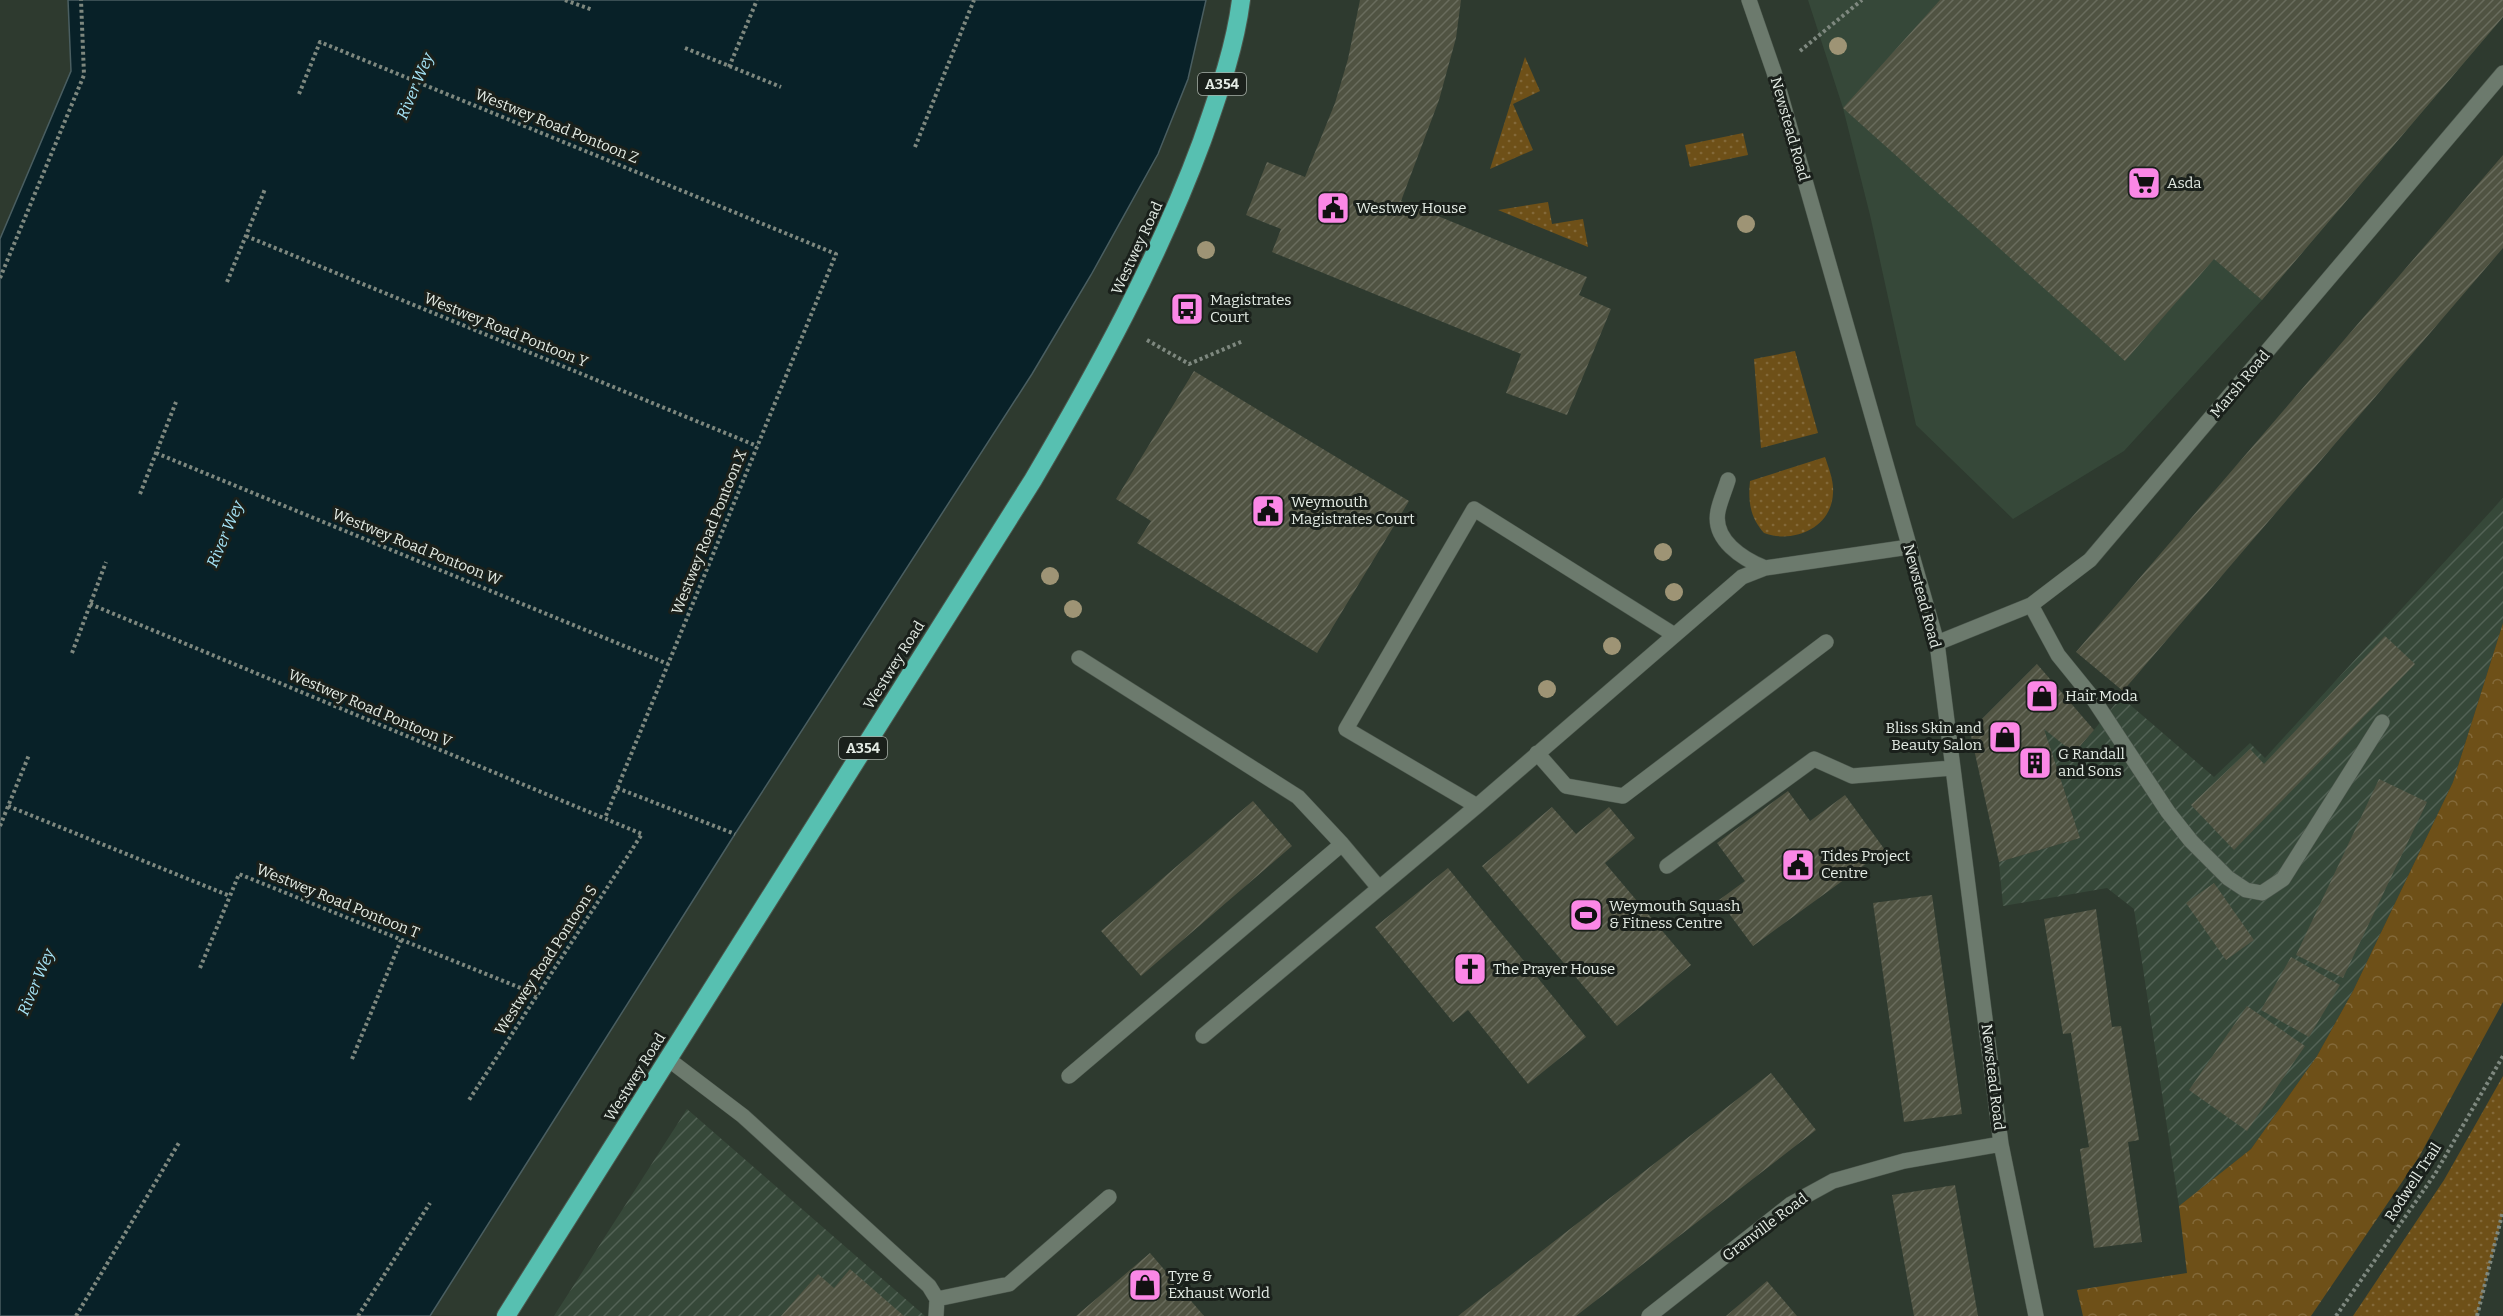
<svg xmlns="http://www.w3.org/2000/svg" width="2503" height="1316" font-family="Bitter,serif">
  <defs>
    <pattern id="industrial-furrows" width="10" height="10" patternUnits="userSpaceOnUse" patternTransform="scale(1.5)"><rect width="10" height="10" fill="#364839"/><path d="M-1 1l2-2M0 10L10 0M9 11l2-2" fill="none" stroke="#536356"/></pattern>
    <pattern id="grass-dots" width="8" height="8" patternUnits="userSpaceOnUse" patternTransform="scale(1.5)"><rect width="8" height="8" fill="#6e5018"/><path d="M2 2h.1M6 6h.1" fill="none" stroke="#836939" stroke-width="1.8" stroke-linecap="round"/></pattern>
    <pattern id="forest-crowns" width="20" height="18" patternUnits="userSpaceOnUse" patternTransform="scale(1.5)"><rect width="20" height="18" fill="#6e5018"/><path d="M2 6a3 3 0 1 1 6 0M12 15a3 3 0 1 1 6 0" fill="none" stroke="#836939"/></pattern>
    <pattern id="building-hatch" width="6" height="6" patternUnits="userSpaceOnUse" patternTransform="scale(1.5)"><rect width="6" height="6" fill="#505342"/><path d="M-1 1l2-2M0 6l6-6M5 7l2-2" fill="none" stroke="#696c5d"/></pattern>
  </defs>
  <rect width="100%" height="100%" fill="#2e3a2f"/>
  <path fill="#364839" d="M 1808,0 L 2503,0 L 2503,17 L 2262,300 L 2124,451 L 2013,519 L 1916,425 L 1870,215 L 1843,108 Z"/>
  <path fill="url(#industrial-furrows)" d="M 2503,498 L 2503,623 L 2453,782 L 2353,991 L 2317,1056 L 2251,1149 L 2179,1206 L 2134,909 L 2107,888 L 2003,906 L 1999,862 L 2080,838 L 2044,729 L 2075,753 L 2121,697 L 2214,777 L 2250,743 L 2265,758 Z
    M 687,1109 L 925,1316 L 554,1316 Z"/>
  <path fill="url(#grass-dots)" d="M 1525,57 L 1540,91 L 1513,104 L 1533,150 L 1490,169 Z
    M 1743,133 L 1748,155 L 1690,167 L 1685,145 Z
    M 1548,202 L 1552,224 L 1583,219 L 1588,247 L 1498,210 Z
    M 1795,351 L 1818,433 L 1761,448 L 1754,359 Z
    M 1825,457 C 1829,469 1834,481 1833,493 C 1832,528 1793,544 1764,533 C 1750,517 1748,502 1750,481 Z
    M 2503,1076 L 2503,1214 L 2477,1316 L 2353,1316 L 2444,1180 Z"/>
  <path fill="url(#forest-crowns)" d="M 2503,623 L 2503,1002 L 2419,1157 L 2311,1316 L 2083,1316 L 2077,1290 L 2187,1273 L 2179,1206 L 2251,1149 L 2317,1056 L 2353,991 L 2453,782 Z"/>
  <path fill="#082128" stroke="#4a5e61" stroke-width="1.5" d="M 68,0 L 1206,0 L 1188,79 L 1158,154 L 1091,275 L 1032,374 L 735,834 L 430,1316 L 0,1316 L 0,239 L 71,71 Z"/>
  <path fill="url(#building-hatch)" d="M 1360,0 L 1461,0 L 1456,38 L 1439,100 L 1401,201 L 1587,277 L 1579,295 L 1611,309 L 1567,415 L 1506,393 L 1521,354 L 1272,252 L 1281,229 L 1246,215 L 1267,162 L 1305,177 L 1335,103 L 1348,59 Z
    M 1940,0 L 2503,0 L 2503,17 L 2262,300 L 2214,259 L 2125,361 L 1843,108 Z
    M 2503,155 L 2503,248 L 2123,691 L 2076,652 Z
    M 1194,371 L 1409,501 L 1317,653 L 1137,543 L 1151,521 L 1116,499 Z
    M 2385,636 L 2415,664 L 2234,850 L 2191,805 L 2250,749 L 2264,764 Z
    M 2037,664 L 2094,730 L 2074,753 L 2044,729 L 2080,838 L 1999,862 L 1970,731 Z
    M 2379,779 L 2427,802 L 2343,978 L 2296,955 Z
    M 1788,791 L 1810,821 L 1845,795 L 1885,850 L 1753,946 L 1719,900 L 1745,881 L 1717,843 Z
    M 1253,801 L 1292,846 L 1141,976 L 1101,931 Z
    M 1552,807 L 1576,834 L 1609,807 L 1635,838 L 1605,863 L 1691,965 L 1617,1026 L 1482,866 Z
    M 1448,868 L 1586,1037 L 1528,1084 L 1468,1010 L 1453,1022 L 1375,927 Z
    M 2214,883 L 2254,940 L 2226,960 L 2186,903 Z
    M 1932,895 L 1962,1114 L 1904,1122 L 1873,903 Z
    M 2096,909 L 2112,1027 L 2121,1026 L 2139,1140 L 2128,1142 L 2142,1242 L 2094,1248 L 2080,1149 L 2089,1147 L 2071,1033 L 2063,1034 L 2044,919 Z
    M 2291,957 L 2340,985 L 2309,1037 L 2261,1010 Z
    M 2247,1006 L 2305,1046 L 2247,1131 L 2189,1090 Z
    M 1771,1073 L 1816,1130 L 1576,1316 L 1458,1316 Z
    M 1955,1185 L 1978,1316 L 1914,1316 L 1892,1195 Z
    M 1150,1253 L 1204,1316 L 1076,1316 Z
    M 850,1269 L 904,1316 L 781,1316 L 818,1274 L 834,1288 Z
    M 1767,1281 L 1797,1316 L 1726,1316 Z"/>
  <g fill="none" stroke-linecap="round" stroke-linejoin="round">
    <g stroke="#4c574d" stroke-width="16">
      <path id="minor" d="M 1749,0 L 1774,72 L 1937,643 L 2001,1144 L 2036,1316
        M 1728,480 C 1725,490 1720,501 1718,511 C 1712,540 1743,559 1765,568
        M 2031,605 L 2058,655 L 2092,697 L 2168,812 L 2191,841 L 2228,878 L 2246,890 L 2262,893 L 2283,879 L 2382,722
        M 1937,643 L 2031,605 L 2090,560 L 2503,73
        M 1079,658 L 1298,797 L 1342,844
        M 1537,753 L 1566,786 L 1623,796 L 1826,642
        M 1477,806 L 1346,729 L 1474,509 L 1673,634
        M 1667,866 L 1814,759 L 1852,776 L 1952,768
        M 1203,1036 L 1477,806 L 1742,577 L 1765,568 L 1909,547
        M 668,1059 L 743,1116 L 929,1286 L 937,1299 L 936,1316
        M 1069,1076 L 1342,844 L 1379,888
        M 937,1299 L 1009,1284 L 1109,1197
        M 1649,1316 L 1791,1204 L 1833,1181 L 1904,1161 L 2001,1144"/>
    </g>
    <g stroke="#4c574d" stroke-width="20">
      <path id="highway" d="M 506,1316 L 1033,480 C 1097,371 1158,260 1202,141 C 1218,95 1235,48 1241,0"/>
    </g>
    <path stroke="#7e887f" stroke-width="4" stroke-dasharray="3 3" stroke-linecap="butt" d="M 565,0 L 593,10
      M 685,48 L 781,87
      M 1800,51 L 1862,0
      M 729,67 L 757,0
      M 299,94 L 320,42 L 836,254 L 605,818
      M 915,147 L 974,0
      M 246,236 L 757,446
      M 0,278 L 84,75 L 81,0
      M 227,282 L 265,189
      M 1147,340 L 1189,364 L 1243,341
      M 156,453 L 668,664
      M 140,494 L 176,402
      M 90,604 L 642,834 L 469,1100
      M 72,653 L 106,562
      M 617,788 L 735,834
      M 8,806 L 230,896 L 239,874 L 538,995
      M 0,826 L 29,755
      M 200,968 L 230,896
      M 352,1059 L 401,940
      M 76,1316 L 180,1141
      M 358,1316 L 430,1203
      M 2336,1316 L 2435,1174 L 2503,1056
      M 2477,1316 L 2503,1211"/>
    <use href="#minor" stroke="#6c7a6d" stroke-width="15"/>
    <use href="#highway" stroke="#57c0b1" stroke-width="18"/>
  </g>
  <g fill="#9e9475">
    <circle cx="1838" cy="46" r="9"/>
    <circle cx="1746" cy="224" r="9"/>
    <circle cx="1206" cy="250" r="9"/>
    <circle cx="1663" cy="552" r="9"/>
    <circle cx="1050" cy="576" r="9"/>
    <circle cx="1674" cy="592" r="9"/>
    <circle cx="1073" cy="609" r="9"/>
    <circle cx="1612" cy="646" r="9"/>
    <circle cx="1547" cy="689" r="9"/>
  </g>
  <defs>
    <g id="supermarket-square" transform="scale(1.725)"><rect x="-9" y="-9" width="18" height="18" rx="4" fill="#fb87e6" stroke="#1a201b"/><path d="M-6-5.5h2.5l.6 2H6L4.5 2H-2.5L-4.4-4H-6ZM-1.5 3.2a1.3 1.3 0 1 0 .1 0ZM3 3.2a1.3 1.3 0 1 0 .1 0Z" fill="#111"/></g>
    <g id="civic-square" transform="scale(1.725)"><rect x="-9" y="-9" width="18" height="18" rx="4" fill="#fb87e6" stroke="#1a201b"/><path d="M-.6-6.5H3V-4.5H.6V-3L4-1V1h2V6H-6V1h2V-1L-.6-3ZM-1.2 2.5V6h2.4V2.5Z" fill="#111"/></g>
    <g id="bus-square" transform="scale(1.725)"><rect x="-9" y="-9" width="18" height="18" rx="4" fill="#fb87e6" stroke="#1a201b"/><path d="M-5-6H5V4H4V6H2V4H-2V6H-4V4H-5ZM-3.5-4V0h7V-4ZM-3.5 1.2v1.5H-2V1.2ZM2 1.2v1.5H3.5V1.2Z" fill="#111"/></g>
    <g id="shop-square" transform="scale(1.725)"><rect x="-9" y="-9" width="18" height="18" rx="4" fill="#fb87e6" stroke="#1a201b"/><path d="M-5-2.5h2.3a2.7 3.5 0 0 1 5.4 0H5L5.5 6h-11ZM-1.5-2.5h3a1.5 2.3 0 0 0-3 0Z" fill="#111"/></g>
    <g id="building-square" transform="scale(1.725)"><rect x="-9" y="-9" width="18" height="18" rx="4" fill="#fb87e6" stroke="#1a201b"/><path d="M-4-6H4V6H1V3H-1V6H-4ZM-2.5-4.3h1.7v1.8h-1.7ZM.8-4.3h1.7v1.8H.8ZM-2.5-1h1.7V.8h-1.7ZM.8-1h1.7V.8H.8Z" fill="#111"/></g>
    <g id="stadium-square" transform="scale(1.725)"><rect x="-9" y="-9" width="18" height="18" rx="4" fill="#fb87e6" stroke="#1a201b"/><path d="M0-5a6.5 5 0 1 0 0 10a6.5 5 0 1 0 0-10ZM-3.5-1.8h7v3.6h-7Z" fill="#111"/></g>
    <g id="church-square" transform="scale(1.725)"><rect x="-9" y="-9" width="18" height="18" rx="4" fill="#fb87e6" stroke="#1a201b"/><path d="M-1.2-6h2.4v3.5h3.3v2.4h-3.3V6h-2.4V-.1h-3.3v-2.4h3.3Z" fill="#111"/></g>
  </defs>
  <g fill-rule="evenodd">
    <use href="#supermarket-square" x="2144" y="183"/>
    <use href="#civic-square" x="1333" y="208"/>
    <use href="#bus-square" x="1187" y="309"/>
    <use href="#civic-square" x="1268" y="511"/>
    <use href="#shop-square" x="2042" y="696"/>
    <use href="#shop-square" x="2005" y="737"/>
    <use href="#building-square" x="2035" y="763"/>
    <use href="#civic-square" x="1798" y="865"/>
    <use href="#stadium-square" x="1586" y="915"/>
    <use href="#church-square" x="1470" y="969"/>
    <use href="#shop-square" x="1145" y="1285"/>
  </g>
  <g text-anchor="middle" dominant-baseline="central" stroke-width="6" stroke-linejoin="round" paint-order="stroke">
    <g fill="#1a201b" stroke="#a7afa8" stroke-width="1.5">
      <rect x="1198" y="73" width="48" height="22" rx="4.5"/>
      <rect x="839" y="737" width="48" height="22" rx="4.5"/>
    </g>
    <g font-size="14" font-weight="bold" fill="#e4ece5">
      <text x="1222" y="84">A354</text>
      <text x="863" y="748">A354</text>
    </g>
    <g font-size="15" fill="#e4ece5" stroke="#1a201b">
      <text transform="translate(557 126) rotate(22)">Westwey Road Pontoon Z</text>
      <text transform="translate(1790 129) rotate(74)">Newstead Road</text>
      <text transform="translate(1137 248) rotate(-65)">Westwey Road</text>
      <text transform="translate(506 330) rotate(22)">Westwey Road Pontoon Y</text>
      <text transform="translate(2240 384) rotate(-50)">Marsh Road</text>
      <text transform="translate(709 532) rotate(-68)">Westwey Road Pontoon X</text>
      <text transform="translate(417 547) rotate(22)">Westwey Road Pontoon W</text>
      <text transform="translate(1922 596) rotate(75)">Newstead Road</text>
      <text transform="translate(894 665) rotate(-58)">Westwey Road</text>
      <text transform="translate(370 708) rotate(23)">Westwey Road Pontoon V</text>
      <text transform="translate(338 901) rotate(22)">Westwey Road Pontoon T</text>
      <text transform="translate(546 960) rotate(-57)">Westwey Road Pontoon S</text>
      <text transform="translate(635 1077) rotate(-58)">Westwey Road</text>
      <text transform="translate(1993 1077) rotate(83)">Newstead Road</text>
      <text transform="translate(2413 1182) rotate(-57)">Rodwell Trail</text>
      <text transform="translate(1765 1227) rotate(-37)">Granville Road</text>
    </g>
    <g font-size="15" fill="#e4ece5" stroke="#1a201b" text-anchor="start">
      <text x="2167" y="183">Asda</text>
      <text x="1356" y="208">Westwey House</text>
      <text x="1210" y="300">Magistrates<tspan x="1210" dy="17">Court</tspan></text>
      <text x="1291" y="502">Weymouth<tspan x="1291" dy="17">Magistrates Court</tspan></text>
      <text x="2065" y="696">Hair Moda</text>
      <text x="1982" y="728" text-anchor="end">Bliss Skin and<tspan x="1982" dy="17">Beauty Salon</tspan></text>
      <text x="2058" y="754">G Randall<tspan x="2058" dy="17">and Sons</tspan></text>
      <text x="1821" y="856">Tides Project<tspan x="1821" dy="17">Centre</tspan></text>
      <text x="1609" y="906">Weymouth Squash<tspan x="1609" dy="17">&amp; Fitness Centre</tspan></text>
      <text x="1493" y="969">The Prayer House</text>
      <text x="1168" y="1276">Tyre &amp;<tspan x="1168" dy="17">Exhaust World</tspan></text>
    </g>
    <g font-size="16" font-style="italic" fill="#a7e5f8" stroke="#1a201b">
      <text transform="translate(415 86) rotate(-67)">River Wey</text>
      <text transform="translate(225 534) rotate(-67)">River Wey</text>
      <text transform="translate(36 982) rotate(-67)">River Wey</text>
    </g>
  </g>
</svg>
